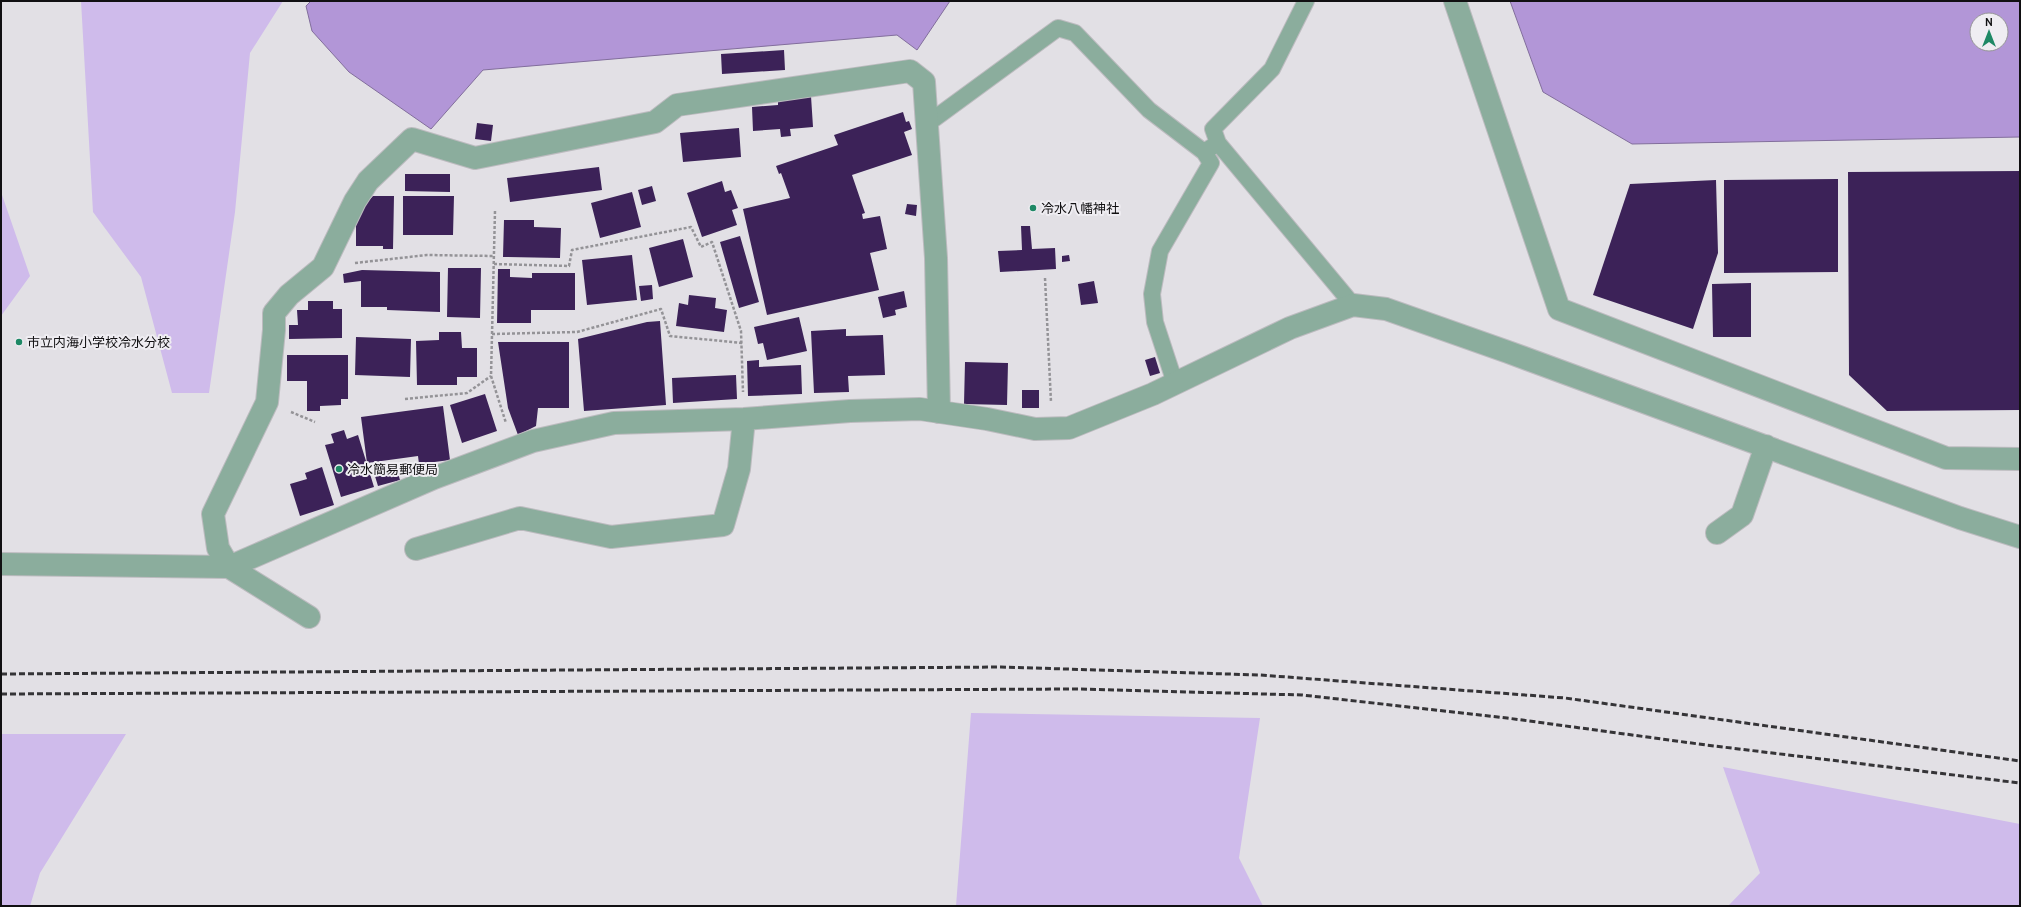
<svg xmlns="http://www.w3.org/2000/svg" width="2021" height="907" font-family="Cabin,'Noto Sans JP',sans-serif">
  <rect width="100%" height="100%" fill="#e2e0e5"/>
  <path fill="#cfbbeb" d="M 81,1 L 283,1 L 250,53 L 235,212 L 209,393 L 172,393 L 141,277 L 93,212 Z
    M 1,192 L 30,276 L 1,316 Z
    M 971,713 L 1260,718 L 1239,858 L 1263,906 L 956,906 Z
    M 1,734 L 126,734 L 40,873 L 30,906 L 1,906 Z
    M 1723,767 L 2020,824 L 2020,906 L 1728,906 L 1760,873 Z"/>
  <path fill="#b296d7" stroke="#826e9c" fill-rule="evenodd" d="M 311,1 L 950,1 L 917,50 L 897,35 L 483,70 L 431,129 L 349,72 L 312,31 L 306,6 Z
    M 1510,1 L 2020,1 L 2020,137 L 1632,144 L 1543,92 ZM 1977,20 L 2001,20 L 2001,44 L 1977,44 Z"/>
  <path fill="#3c2258" d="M 784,50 L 785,70 L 722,74 L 721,54 Z
    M 811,96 L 813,127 L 790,129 L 791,136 L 781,137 L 780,129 L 753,131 L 752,107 L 778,105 L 778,99 Z
    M 903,112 L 906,122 L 909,121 L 912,129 L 904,132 L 912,155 L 852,175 L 865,213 L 862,214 L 863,219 L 880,216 L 887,249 L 870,253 L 879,290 L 767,315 L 743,209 L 790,198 L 781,173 L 779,174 L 776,166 L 838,145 L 834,135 Z
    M 477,123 L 493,125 L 491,141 L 475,139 Z
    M 739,128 L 741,157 L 683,162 L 680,133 Z
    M 599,167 L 602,190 L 510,202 L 507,178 Z
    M 2020,171 L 2020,410 L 1887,411 L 1849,375 L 1848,172 Z
    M 405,174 L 450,174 L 450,192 L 405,191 Z
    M 1838,179 L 1838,272 L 1724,273 L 1724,180 Z
    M 1716,180 L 1718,253 L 1693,329 L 1593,295 L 1630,184 Z
    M 722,181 L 725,192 L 731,190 L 738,208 L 732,210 L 737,225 L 702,237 L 687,193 Z
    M 652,186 L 656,201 L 642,205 L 638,190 Z
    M 632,192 L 641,227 L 600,238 L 591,203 Z
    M 373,196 L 394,196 L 393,249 L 383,249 L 383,246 L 356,246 L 356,214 Z
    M 403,196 L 454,196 L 453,235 L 403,235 Z
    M 907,204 L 917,205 L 916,216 L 905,214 Z
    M 504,220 L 534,220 L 534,227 L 561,228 L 560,258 L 503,257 Z
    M 1021,226 L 1030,226 L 1032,249 L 1055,248 L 1056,269 L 1000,272 L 998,251 L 1022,250 Z
    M 740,236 L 759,302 L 739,308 L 720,242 Z
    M 683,239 L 693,277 L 659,287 L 649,248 Z
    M 632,255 L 637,300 L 587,305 L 582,260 Z
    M 1069,255 L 1070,261 L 1062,262 L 1062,256 Z
    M 448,268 L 481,268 L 480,318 L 447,317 Z
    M 498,269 L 510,269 L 510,277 L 532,278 L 532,273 L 575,273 L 575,310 L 531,310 L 531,323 L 497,323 Z
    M 362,270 L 440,272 L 440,312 L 387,310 L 387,307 L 361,307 L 361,281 L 344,283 L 343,274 Z
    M 1094,281 L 1098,303 L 1081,305 L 1078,284 Z
    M 1751,283 L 1751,337 L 1713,337 L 1712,284 Z
    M 652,285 L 653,299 L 641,301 L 639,286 Z
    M 904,291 L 907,307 L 895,310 L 896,315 L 883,318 L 878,297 Z
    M 689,295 L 716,298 L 715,308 L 727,310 L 724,332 L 676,326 L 679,303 L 688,305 Z
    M 308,301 L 333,301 L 333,309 L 342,309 L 342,338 L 289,339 L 289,325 L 298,325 L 297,310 L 308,310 Z
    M 799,317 L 807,351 L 767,360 L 763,343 L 758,344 L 754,327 Z
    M 660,321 L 666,405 L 584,411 L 578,339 L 647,322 Z
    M 846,329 L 846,336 L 883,335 L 885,375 L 848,376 L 849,392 L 814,393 L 811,331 Z
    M 439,332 L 461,332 L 462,348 L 477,348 L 477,377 L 457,377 L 457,385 L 417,385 L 416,341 L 439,340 Z
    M 356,337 L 411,339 L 410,377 L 355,375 Z
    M 498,342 L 569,342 L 569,408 L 538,408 L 536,426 L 518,435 L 508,408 Z
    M 287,355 L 348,355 L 348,399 L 341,399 L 341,405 L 320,406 L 320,411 L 307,411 L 307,381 L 287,381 Z
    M 1155,357 L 1160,373 L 1150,376 L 1145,360 Z
    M 759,360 L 759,367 L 801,365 L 802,394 L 748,396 L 747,361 Z
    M 965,362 L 1008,363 L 1007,405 L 964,404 Z
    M 736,375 L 737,399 L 673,403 L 672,378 Z
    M 1022,390 L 1039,390 L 1039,408 L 1022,408 Z
    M 485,394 L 497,431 L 462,443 L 450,405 Z
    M 443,406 L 450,460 L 419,464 L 418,456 L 367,463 L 361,417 Z
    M 344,430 L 347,439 L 358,435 L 374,487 L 341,497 L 325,445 L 334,443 L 331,434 Z
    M 322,467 L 334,505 L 300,516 L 290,484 L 307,479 L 305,473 Z
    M 396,467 L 400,480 L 378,486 L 374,473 Z"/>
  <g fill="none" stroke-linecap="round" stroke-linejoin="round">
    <g stroke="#bcbbbf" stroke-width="18">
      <path id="lane" d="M 1306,1 L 1272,69 L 1213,129 L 1218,143 L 1353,305
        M 927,124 L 1058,28 L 1075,33 L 1149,110 L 1204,152 L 1218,143
        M 1175,383 L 1155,322 L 1152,294 L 1160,251 L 1211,163 L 1204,152"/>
    </g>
    <g stroke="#bcbbbf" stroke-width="24">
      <path id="street" d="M 1455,1 L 1559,309 L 1946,458 L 2020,459
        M 1717,533 L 1742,515 L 1766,446
        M 416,549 L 520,518 L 611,537 L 723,525 L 739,469 L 744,419
        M 1,564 L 229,567 L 434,478 L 533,441 L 614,423 L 744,419 L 850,411 L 920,409 L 987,419 L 1035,429 L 1069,428 L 1153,394 L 1290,328 L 1353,305 L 1386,309 L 1508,352 L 1960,518 L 2020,537
        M 309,617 L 229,567 L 218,548 L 213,514 L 267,402 L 274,330 L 274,313 L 289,295 L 323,267 L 355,201 L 368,181 L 412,139 L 475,158 L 655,122 L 677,105 L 910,71 L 924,82 L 936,258 L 939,412"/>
    </g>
    <path stroke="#949397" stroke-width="2.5" stroke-dasharray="3 2" stroke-linecap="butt" d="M 495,211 L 491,376 L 506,423
      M 355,263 L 427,255 L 494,256
      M 494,264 L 569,266 L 572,250 L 691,227 L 701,247 L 712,242 L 741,331 L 743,392
      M 1045,278 L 1051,402
      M 492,334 L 577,332 L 661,309 L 670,336 L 742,343
      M 405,399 L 467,393 L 491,376
      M 291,412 L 315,422"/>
    <use href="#lane" stroke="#8bad9d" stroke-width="16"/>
    <use href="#street" stroke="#8bad9d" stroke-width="22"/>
    <path stroke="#353437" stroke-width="3" stroke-dasharray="6 3" stroke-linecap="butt" d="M 1,674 L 1001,667 L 1260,675 L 1565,698 L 2020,761
      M 1,694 L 1077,689 L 1302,695 L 1507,718 L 1706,745 L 2020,783"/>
  </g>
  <g fill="#1e8865" stroke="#efedf2" stroke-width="1.5">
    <circle cx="1033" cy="208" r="4"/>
    <circle cx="19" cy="342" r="4"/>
    <circle cx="339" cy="469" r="4"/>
  </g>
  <g text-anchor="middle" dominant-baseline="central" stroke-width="4" stroke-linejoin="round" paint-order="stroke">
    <g font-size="13" fill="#111012" stroke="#efedf2" text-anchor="start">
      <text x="1041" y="208">冷水八幡神社</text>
      <text x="27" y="342">市立内海小学校冷水分校</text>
      <text x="347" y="469">冷水簡易郵便局</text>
    </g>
  </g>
  <rect width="2021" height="907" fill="none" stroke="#111012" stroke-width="4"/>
  <g transform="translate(1989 32)"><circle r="19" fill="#efedf2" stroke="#969598"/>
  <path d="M0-3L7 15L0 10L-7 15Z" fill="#1e8865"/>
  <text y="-6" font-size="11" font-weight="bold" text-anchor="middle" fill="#111012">N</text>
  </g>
</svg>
